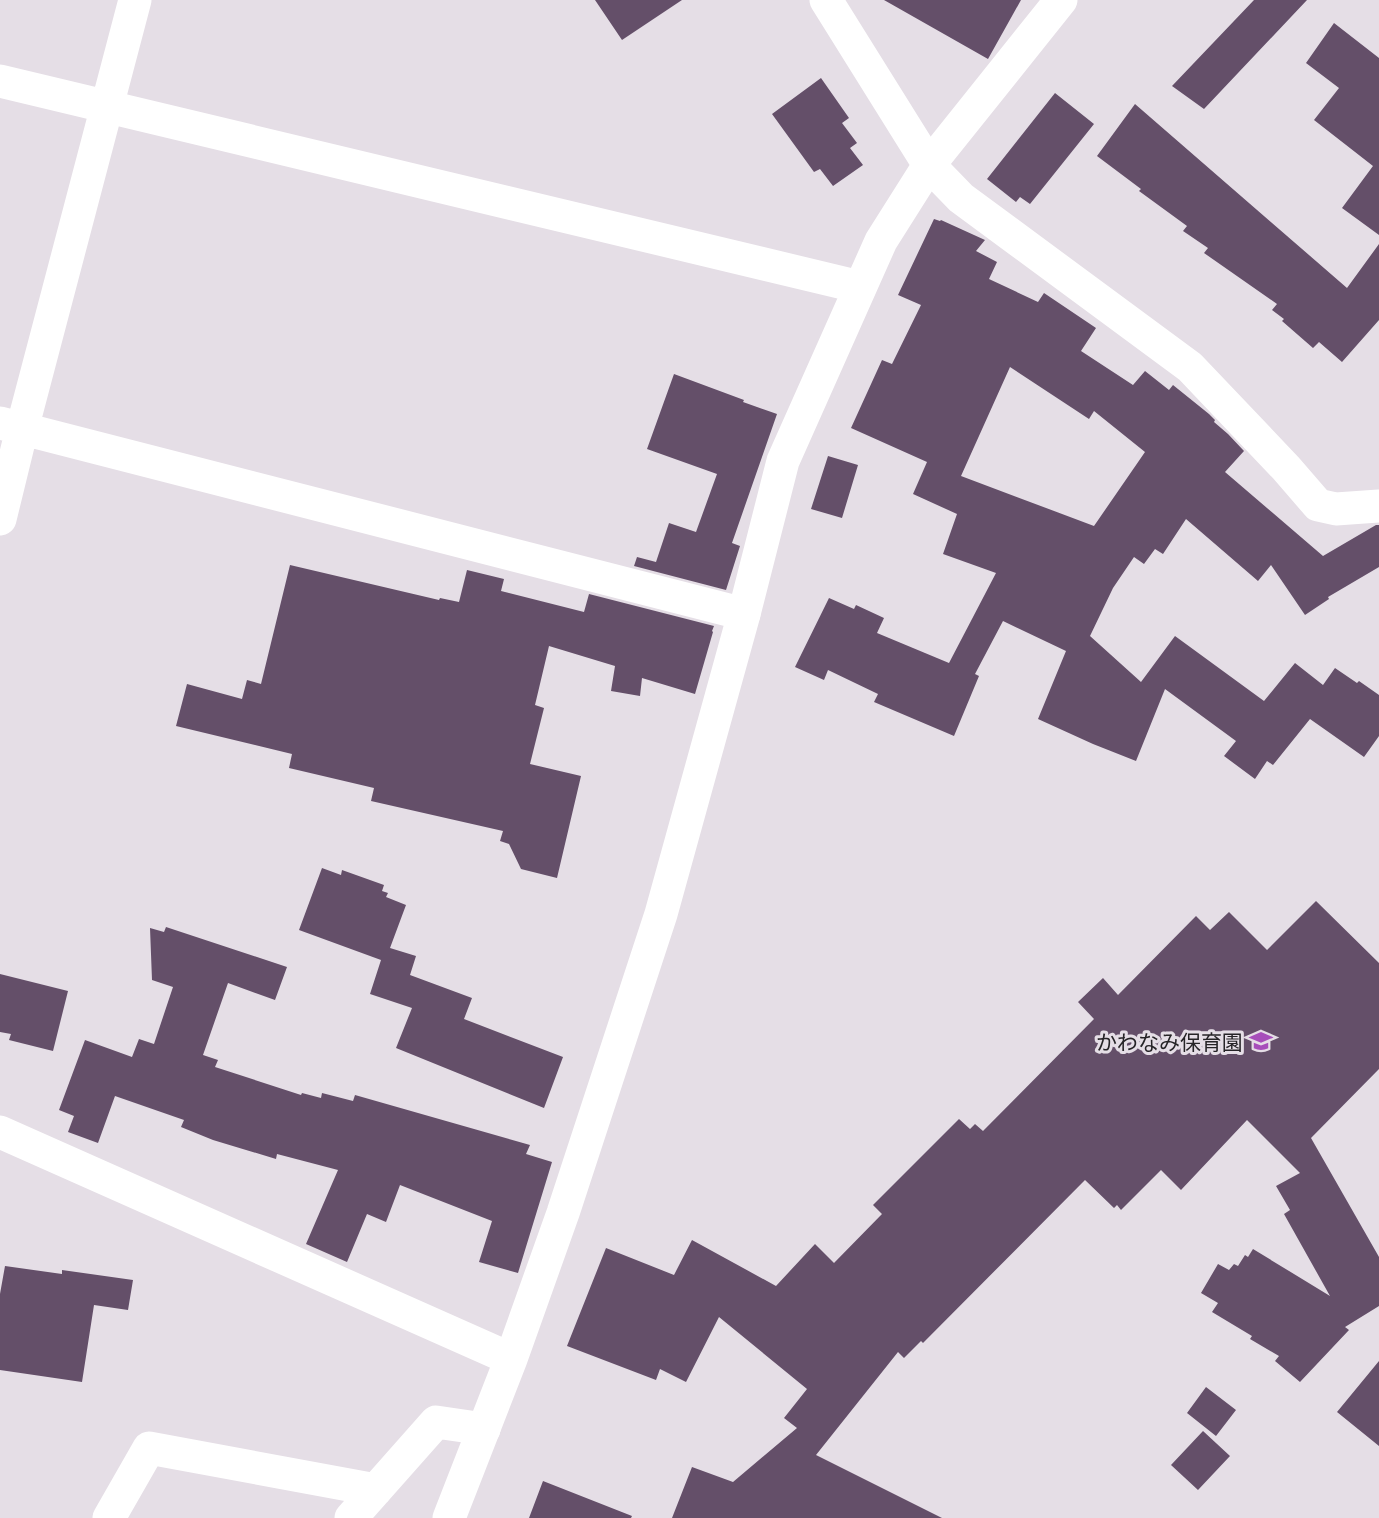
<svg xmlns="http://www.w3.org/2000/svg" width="1379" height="1518" font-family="'Exo 2','Noto Sans JP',sans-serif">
  <rect width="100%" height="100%" fill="#e5dee6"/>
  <path fill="#644f69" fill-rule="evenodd" d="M 595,0 L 682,0 L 622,40 Z
    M 884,0 L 1021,0 L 988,59 Z
    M 1254,0 L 1307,0 L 1204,109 L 1172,86 Z
    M 1334,23 L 1379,58 L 1379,235 L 1342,208 L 1373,166 L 1314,120 L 1339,88 L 1306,63 Z
    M 821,78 L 849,118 L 842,123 L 857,143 L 850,148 L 863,165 L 833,186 L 820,169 L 814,172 L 772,114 Z
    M 1055,93 L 1094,124 L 1030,204 L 1020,197 L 1016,202 L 987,179 Z
    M 1135,104 L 1347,288 L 1379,244 L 1379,320 L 1342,362 L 1319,342 L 1313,348 L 1282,321 L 1284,319 L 1272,310 L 1277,304 L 1204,253 L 1208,248 L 1183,231 L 1187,226 L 1139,191 L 1141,189 L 1097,156 Z
    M 934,219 L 940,221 L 941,220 L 985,240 L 976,251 L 997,262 L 989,279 L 1038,302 L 1044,293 L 1096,328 L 1081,351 L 1133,385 L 1145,371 L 1169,390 L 1173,385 L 1209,414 L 1215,420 L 1214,422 L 1228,434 L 1244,451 L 1225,472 L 1323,556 L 1376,525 L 1379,525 L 1379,567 L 1328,597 L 1329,599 L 1305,615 L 1271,565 L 1258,581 L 1186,519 L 1163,554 L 1155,549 L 1144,564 L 1134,557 L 1113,588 L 1090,636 L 1141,682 L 1175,636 L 1264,701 L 1295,663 L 1323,685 L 1335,668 L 1357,683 L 1359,681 L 1379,695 L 1379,736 L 1364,757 L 1310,719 L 1273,765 L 1267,761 L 1255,779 L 1224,756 L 1236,741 L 1165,689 L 1136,761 L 1093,744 L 1038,719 L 1066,651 L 1003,621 L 975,674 L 979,676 L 954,736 L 874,702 L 878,694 L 828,670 L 824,680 L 795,667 L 829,598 L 854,609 L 856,605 L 884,618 L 877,633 L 949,663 L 996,573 L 943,554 L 957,514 L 913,494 L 927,462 L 851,428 L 882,360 L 892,364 L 921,305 L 898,295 ZM 1010,367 L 1089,419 L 1094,411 L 1145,452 L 1094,526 L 961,476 Z
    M 674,374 L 744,400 L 743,402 L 777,414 L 732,543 L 740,546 L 726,590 L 634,566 L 637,557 L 656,562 L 669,523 L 696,532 L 717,474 L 647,449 Z
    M 828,456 L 858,465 L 842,518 L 811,509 Z
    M 290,565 L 439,600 L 440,598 L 459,602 L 467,570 L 504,579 L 501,591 L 584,612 L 589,594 L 714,626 L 712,631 L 713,632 L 695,694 L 642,678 L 640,696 L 611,691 L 615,666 L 549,646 L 535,705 L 544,708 L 530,764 L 581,776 L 557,878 L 521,869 L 509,844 L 500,841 L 503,831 L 371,801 L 374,788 L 289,768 L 292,754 L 176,726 L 187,684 L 242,699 L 247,680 L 261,684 Z
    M 322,868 L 341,875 L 342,870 L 384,885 L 382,891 L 388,893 L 386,897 L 406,905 L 390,948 L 416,956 L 410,975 L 472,998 L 464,1019 L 563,1057 L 544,1108 L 396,1048 L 412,1008 L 370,994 L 381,960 L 299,930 Z
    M 1316,901 L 1379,963 L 1379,1069 L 1311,1138 L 1379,1257 L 1379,1306 L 1345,1327 L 1349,1330 L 1300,1382 L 1275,1361 L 1279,1356 L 1250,1339 L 1252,1336 L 1212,1312 L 1218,1303 L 1201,1293 L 1218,1264 L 1229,1270 L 1234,1264 L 1238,1266 L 1245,1255 L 1248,1257 L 1253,1249 L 1330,1296 L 1284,1214 L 1290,1210 L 1276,1186 L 1300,1173 L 1247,1120 L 1181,1190 L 1161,1170 L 1121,1210 L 1117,1205 L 1114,1208 L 1085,1180 L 923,1343 L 921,1341 L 904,1358 L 898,1352 L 816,1455 L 942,1518 L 672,1518 L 692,1467 L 733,1482 L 797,1428 L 784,1418 L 807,1389 L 719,1317 L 686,1382 L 660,1369 L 656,1380 L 567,1346 L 606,1248 L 674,1275 L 692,1240 L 776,1286 L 815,1244 L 834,1263 L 882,1214 L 873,1205 L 959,1119 L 970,1129 L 975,1124 L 983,1131 L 1094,1019 L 1078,1002 L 1103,978 L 1118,995 L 1196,916 L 1210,930 L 1229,912 L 1267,950 Z
    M 166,927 L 287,967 L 275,1000 L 228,983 L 203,1055 L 218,1060 L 215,1067 L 301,1095 L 302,1093 L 321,1098 L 322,1093 L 353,1101 L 355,1095 L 530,1145 L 526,1154 L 552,1162 L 518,1273 L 479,1262 L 492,1221 L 400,1185 L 386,1222 L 367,1214 L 347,1262 L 306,1244 L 338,1170 L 277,1154 L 276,1159 L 213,1140 L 181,1127 L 184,1120 L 115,1096 L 98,1143 L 68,1132 L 74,1116 L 59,1110 L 85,1040 L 132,1057 L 139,1039 L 154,1044 L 173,987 L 152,980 L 150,928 L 164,932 Z
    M 0,974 L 68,991 L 53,1051 L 9,1040 L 11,1034 L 0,1032 Z
    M 5,1266 L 62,1274 L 62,1270 L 133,1280 L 128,1310 L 94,1305 L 82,1382 L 0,1370 L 0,1294 Z
    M 1379,1361 L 1379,1446 L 1337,1412 Z
    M 1206,1387 L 1236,1410 L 1216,1436 L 1187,1413 Z
    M 1203,1431 L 1230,1456 L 1198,1490 L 1171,1465 Z
    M 543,1481 L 632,1516 L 631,1518 L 529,1518 Z"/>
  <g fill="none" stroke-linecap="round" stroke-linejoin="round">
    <path stroke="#fff" stroke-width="33" d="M 1061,0 L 929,165 L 961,198 L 1190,367 L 1286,468 L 1318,505 L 1336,509 L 1379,506
      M 0,81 L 860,287
      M 0,423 L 744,614
      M 0,519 L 22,429 L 135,0
      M 109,1518 L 149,1448 L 376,1490
      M 351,1518 L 436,1422 L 484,1429"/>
    <path stroke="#fff" stroke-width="33" d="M 0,1132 L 511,1359
      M 449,1518 L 511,1359 L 563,1213 L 661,914 L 744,614 L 783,461 L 881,241 L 929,165 L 826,0"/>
  </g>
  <defs>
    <g id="school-bare" transform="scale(1.8)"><path d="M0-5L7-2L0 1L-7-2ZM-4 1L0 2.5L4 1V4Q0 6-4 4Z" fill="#a74eba" stroke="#e5dee6" stroke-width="2.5" paint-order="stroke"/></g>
  </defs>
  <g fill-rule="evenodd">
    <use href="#school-bare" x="1261" y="1041"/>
  </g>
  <g text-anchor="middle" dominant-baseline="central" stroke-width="6" stroke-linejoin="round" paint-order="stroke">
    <g font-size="21" fill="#262427" stroke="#e5dee6" text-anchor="end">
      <text x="1243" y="1041">かわなみ保育園</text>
    </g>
  </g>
</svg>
